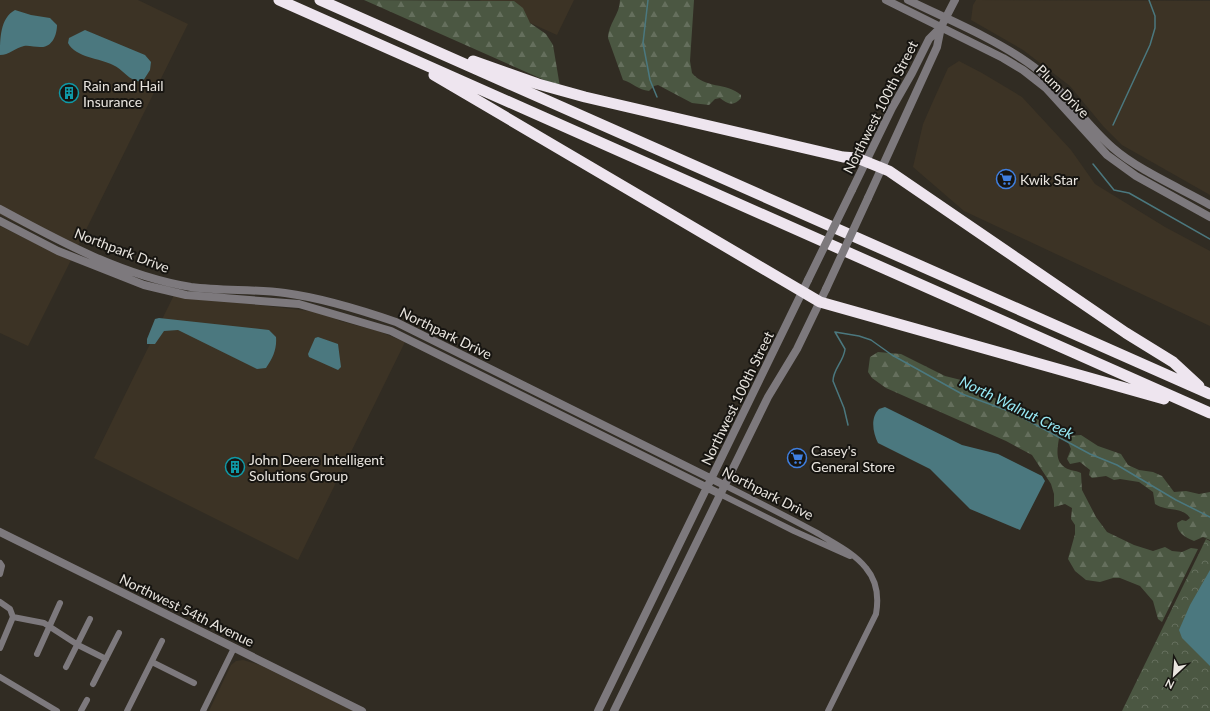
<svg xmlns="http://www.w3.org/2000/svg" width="1210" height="711" font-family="Lato,sans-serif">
  <defs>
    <pattern id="forest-firs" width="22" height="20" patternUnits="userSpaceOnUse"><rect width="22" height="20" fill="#4b5742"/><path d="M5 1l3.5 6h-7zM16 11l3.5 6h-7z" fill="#656f5d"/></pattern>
    <pattern id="park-crowns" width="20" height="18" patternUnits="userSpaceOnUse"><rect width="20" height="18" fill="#4b5742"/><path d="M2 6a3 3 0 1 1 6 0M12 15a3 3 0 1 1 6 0" fill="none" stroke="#656f5d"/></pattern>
  </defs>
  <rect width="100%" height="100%" fill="#312c23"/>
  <path fill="#3c3325" d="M 0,0 L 138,0 L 188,24 L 75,252 L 0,215 Z
    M 479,0 L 574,0 L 557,35 Z
    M 976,0 L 1210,1 L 1210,195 L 1122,145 L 1103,126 L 1070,86 L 1023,50 L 971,20 L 973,5 Z
    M 959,61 L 982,73 L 1022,97 L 1071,150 L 1095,184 L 1165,227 L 1210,251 L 1210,326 L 964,211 L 913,167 L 923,124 L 934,99 L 948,68 Z
    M 0,226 L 71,260 L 28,346 L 0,333 Z
    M 174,295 L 326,313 L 340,321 L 378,331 L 405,342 L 298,560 L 94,458 Z
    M 243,660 L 260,665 L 353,711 L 209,711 L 231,665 L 236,661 Z"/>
  <path fill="url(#forest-firs)" d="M 364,0 L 514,1 L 523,8 L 530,23 L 546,34 L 553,45 L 560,87 Z
    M 620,0 L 694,0 L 690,61 L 692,73 C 705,89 726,82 741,95 L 741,98 C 734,107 727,104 720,98 L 715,99 L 709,105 L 692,103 L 658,85 L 654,86 L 649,91 C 638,90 633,83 623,80 L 608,38 C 608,24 620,14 620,0 Z
    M 878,352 L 901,354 L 945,376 L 969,382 L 991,397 L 1020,406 L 1038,420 L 1053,420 L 1060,426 C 1061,438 1052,457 1063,466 C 1068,471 1075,470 1081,473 L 1082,490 L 1096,517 L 1107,532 L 1134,545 L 1153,551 L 1165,547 L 1172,551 L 1182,552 L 1191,548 L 1198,549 L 1162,622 L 1158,619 L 1153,601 L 1140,586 L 1120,578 L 1113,578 L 1100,582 L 1086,580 L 1075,571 L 1068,559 L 1075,534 L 1075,525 L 1071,519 L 1072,508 L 1065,504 L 1054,507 L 1054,494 L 1051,484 L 1032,455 L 1006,441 L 886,388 L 872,378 L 868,372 L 870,357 Z
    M 1081,435 L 1098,446 L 1121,454 L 1128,465 L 1139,470 L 1153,472 L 1162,476 L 1174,492 L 1186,491 L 1199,494 L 1210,492 L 1210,540 L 1203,537 L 1194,541 C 1185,537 1177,533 1177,523 L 1182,520 L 1186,521 L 1190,518 C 1182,506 1167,512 1155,504 L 1153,492 L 1139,482 L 1120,479 L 1114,480 L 1106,476 L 1092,478 L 1089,475 L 1090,470 L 1080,462 L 1070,464 L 1067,459 L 1071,449 L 1067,440 L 1069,436 Z"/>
  <path fill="url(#park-crowns)" d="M 1206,539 L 1210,541 L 1210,711 L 1122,711 Z"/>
  <path fill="#4b787f" d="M 15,10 L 31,15 L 50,18 L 57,25 C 57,35 52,48 40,47 C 35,47 28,45 24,46 C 15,48 9,55 0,55 C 0,39 0,18 15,10 Z
    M 85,30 L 145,55 L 151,62 L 150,70 L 143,81 C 131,84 123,69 113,65 C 100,58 76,58 68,43 L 69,38 Z
    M 159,318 L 269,330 L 276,337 C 277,349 273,358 266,368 L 257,369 L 178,330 L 164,331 L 155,344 L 147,344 L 147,339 L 155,319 Z
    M 318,337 L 338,344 L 341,367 L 338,370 L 309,357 L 308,354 L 315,338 Z
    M 885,407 L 962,445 L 998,454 L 1042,476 L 1045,481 L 1020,530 L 970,509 L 930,469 L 878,443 C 873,433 870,418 879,409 Z
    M 1210,570 L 1210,666 L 1182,638 L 1179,630 L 1190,605 Z"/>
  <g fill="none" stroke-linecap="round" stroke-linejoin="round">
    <path stroke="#4b787f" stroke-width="1.5" d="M 648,0 L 643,43 L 650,80 L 657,97
      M 1113,125 L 1150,45 L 1155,28 L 1155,16 L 1149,0
      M 1093,164 L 1114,190 L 1129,193 L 1210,239
      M 835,332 L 859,336 L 871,340 L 892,355 L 962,394 L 1014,413 L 1090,454 L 1117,465 L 1176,500 L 1210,517
      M 835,332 L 845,349 C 844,361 833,369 833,381 L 844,408 L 848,425"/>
    <path stroke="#7d797d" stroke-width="6" d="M 724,485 C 756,501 788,517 819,534 C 835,544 854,553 866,568 C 877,581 879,597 876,614 L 828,711
      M 720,494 L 794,531 L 850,556
      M 0,563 L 2,566 L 0,574
      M 0,602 L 10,609 L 13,617 L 0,648
      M 13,617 L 44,623 L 78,645 L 106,659
      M 37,654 L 60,603
      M 152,662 L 194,683
      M 66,667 L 90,619
      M 0,677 L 57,711
      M 93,684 L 119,633
      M 81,711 L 87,700
      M 127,711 L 162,641
      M 203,711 L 234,648"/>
    <path stroke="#7d797d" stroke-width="8" d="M 886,0 L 1003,58 L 1023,70 L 1046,88 L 1107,155 L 1136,176 L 1210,217
      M 908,0 C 947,19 991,37 1027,62 C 1061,85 1082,121 1113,148 C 1138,170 1180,188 1210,205
      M 852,190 L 892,108 L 912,73 L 929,39 L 940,28
      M 868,198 L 937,47 L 941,27 L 955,0
      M 0,209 C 59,241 123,276 191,287 C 222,291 254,289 285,293 C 323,298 361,310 396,322 L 724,485
      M 0,221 L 58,251 L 144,285 L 186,295 L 299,304 L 391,331 L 720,494
      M 0,532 L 362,711
      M 598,711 L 808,280
      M 614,711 L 768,397 L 797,349 L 826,289"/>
    <path stroke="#eee5ef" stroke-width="11" d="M 279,0 L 1210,413
      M 320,0 L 1210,394
      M 473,61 L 538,84 L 585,97 L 843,157 L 857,158 L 889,171 L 1126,333 L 1173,362 L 1199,386
      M 434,75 L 820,302 L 1164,399"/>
    <path stroke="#7d797d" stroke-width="8" d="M 808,280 L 852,190
      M 826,289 L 868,198"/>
  </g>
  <defs>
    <g id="building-ring" transform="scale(1)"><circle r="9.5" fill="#171511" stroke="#0f9aa8" stroke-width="1.5"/><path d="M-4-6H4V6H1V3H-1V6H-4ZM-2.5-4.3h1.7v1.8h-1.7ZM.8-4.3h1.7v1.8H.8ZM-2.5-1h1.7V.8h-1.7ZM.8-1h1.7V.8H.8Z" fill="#0f9aa8"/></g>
    <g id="supermarket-ring" transform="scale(1)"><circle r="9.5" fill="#171511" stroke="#3f7fe0" stroke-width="1.5"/><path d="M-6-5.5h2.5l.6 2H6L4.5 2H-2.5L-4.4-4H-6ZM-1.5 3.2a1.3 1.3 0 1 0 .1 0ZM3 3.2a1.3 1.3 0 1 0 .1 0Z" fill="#3f7fe0"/></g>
  </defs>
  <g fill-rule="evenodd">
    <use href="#building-ring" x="69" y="93"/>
    <use href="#supermarket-ring" x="1006" y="179"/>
    <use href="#supermarket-ring" x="797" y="458"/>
    <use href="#building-ring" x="235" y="467"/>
  </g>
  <g text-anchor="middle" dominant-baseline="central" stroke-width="4" stroke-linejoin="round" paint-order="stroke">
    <g font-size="14" fill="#e9e5df" stroke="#171511" text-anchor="start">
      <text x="83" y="85">Rain and Hail<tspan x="83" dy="16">Insurance</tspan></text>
      <text x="1020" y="179">Kwik Star</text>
      <text x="811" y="450">Casey's<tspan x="811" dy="16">General Store</tspan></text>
      <text x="249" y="459">John Deere Intelligent<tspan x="249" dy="16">Solutions Group</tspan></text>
    </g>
    <g font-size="14" fill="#e9e5df" stroke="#171511">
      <text transform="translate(1063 91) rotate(45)">Plum Drive</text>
      <text transform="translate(880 107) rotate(-63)">Northwest 100th Street</text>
      <text transform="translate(122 250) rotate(21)">Northpark Drive</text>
      <text transform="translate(446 333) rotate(26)">Northpark Drive</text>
      <text transform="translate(737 398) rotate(-64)">Northwest 100th Street</text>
      <text transform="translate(768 493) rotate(27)">Northpark Drive</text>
      <text transform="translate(187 610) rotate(26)">Northwest 54th Avenue</text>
    </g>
    <g font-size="15" font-style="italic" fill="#97e9f5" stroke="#171511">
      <text transform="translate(1017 407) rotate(26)">North Walnut Creek</text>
    </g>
  </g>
  <g transform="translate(1174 675) rotate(206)" stroke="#171511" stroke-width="3" paint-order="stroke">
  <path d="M0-3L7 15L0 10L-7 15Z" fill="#e9e5df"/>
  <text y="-6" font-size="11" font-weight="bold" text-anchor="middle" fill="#e9e5df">N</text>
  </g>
</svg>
